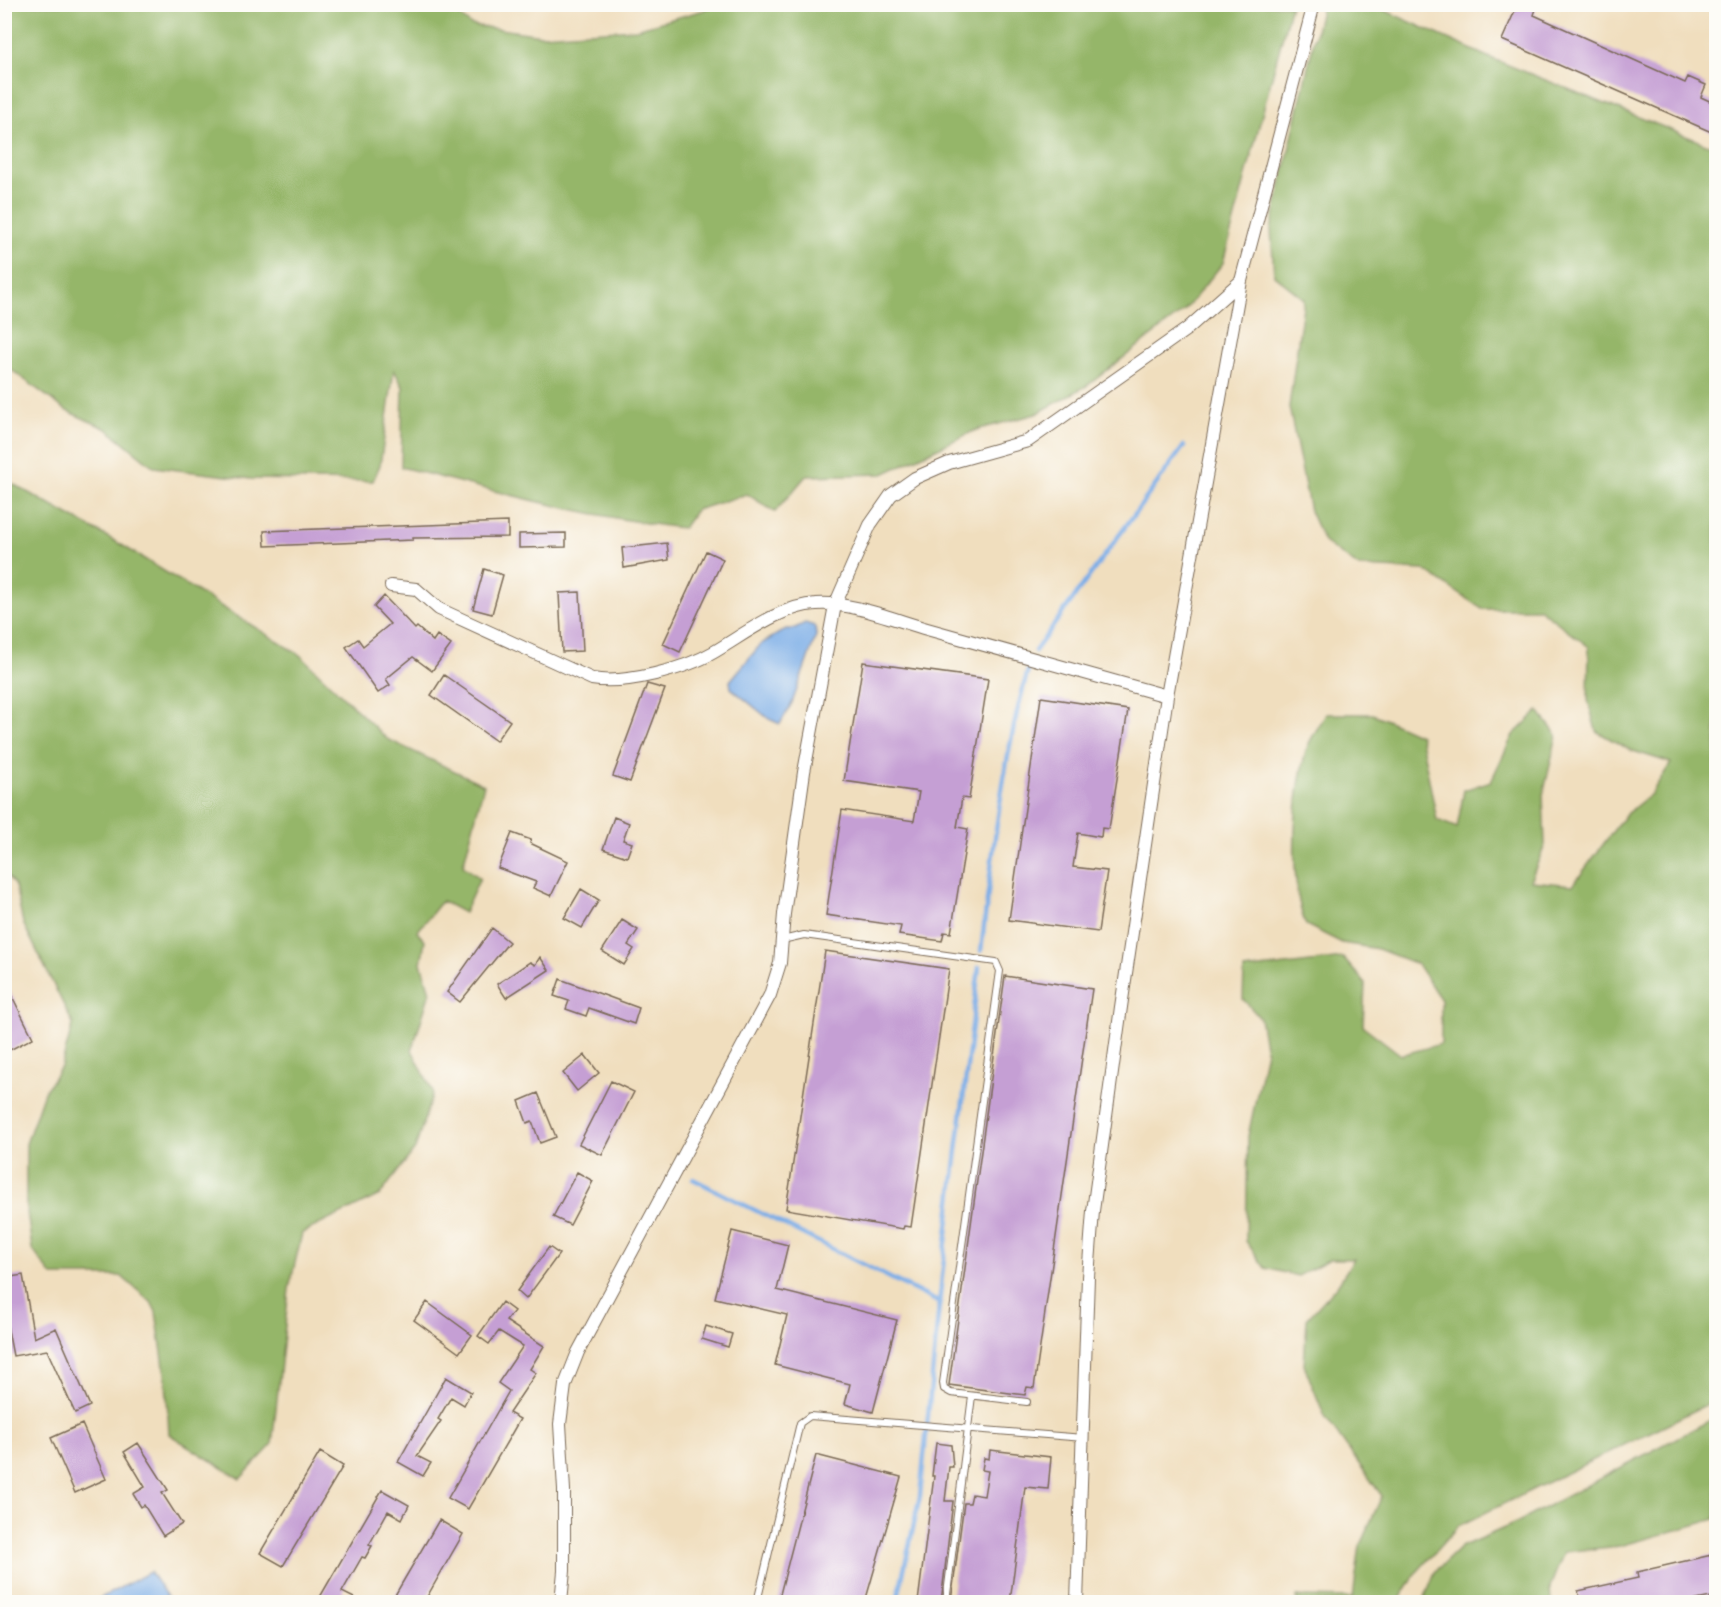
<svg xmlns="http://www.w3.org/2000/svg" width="1721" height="1607" font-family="'IM FELL Double Pica',serif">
  <rect width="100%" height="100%" fill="#fdfcf7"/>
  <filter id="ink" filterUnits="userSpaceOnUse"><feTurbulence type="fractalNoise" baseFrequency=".0167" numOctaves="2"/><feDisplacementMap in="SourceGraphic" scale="12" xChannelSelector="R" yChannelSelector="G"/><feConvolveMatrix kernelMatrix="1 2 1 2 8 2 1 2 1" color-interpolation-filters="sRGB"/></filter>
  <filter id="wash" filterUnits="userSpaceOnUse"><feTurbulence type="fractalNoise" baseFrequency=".008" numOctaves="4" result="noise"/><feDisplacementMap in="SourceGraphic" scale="24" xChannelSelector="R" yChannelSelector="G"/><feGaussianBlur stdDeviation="1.35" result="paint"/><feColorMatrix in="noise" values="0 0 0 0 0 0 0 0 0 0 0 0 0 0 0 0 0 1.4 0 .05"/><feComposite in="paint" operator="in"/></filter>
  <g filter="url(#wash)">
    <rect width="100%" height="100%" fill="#f0debe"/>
    <path fill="#95b669" stroke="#687044" stroke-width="1.5" d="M 714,4 L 1291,5 L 1223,263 L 1185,310 L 1088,385 L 1036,414 L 976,430 L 883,474 L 806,476 L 775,512 L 747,494 L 696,510 L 683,528 C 588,517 494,491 401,467 L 403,387 L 394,370 L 380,465 L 373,481 L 251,479 L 154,467 L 107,429 L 67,411 L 5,365 L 5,5 L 447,5 L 471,25 L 541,35 L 636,29 L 704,10 Z
      M 1322,5 L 1373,5 L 1488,57 L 1716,148 L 1716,1400 L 1458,1526 L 1416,1573 L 1398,1602 L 1297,1602 L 1297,1597 L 1353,1598 L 1360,1545 L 1382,1496 L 1325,1417 L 1304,1365 L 1307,1319 L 1337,1286 L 1354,1259 L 1330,1259 L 1298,1276 L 1265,1268 L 1246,1241 L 1248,1136 L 1266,1051 L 1260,1018 L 1243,999 L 1244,970 L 1343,958 L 1365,983 L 1363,1026 L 1401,1055 L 1441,1044 L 1441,1000 L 1417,964 L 1378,949 L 1342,943 L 1306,925 C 1288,883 1294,795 1306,751 C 1310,738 1320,725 1326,714 L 1373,714 L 1420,735 L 1437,820 L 1457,828 L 1464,790 L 1491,781 L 1513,735 L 1538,711 L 1557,735 L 1543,795 L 1545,845 L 1530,881 L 1573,885 L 1625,815 L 1651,794 L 1671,763 L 1630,750 L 1596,731 L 1588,700 L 1589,647 L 1540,609 L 1482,609 L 1424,570 L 1359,567 L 1324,542 L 1310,511 L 1289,407 L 1304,299 L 1274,275 L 1271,229 Z
      M 4,479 L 120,544 L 300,655 L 387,739 L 484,785 L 463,866 L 480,878 L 464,913 L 442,901 L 417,932 L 425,941 L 421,963 L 430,992 L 412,1050 L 433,1092 L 415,1149 L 380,1195 L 302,1233 L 289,1289 L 272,1445 L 240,1479 L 169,1434 L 166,1380 L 156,1312 L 151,1302 L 121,1276 L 52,1276 L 32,1249 L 26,1204 L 26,1144 L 44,1092 L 61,1067 L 73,1024 L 23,923 L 15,886 L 5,872 Z
      M 1716,1417 L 1716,1519 L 1620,1546 L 1564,1552 L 1550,1587 L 1551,1602 L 1423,1602 L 1435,1572 L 1461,1547 L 1518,1522 Z"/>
    <path fill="#7cade7" stroke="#5c6c82" stroke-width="1.5" d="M 805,623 L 815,626 L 816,636 L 792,703 L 780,724 L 769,719 L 731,688 L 730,681 L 761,644 L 786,629 L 793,629 Z
      M 150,1572 L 171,1602 L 93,1602 Z"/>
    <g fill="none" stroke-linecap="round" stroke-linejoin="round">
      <path stroke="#7cade7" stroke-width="4.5" d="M 1035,651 L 1184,446
        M 981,951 C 992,859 1003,752 1030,664
        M 693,1179 L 940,1303
        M 897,1602 L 920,1496 L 942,1276 L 979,967"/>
    </g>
    <g id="blocks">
      <path fill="#c59fd4" d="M 1518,4 L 1536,9 L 1534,15 L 1685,83 L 1688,77 L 1706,85 L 1701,97 L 1716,104 L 1716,134 L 1502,40 Z
        M 508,522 L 508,537 L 413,538 L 413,540 L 265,546 L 264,531 Z
        M 566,533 L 566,547 L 519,548 L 519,534 Z
        M 667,543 L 669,560 L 624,568 L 622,548 Z
        M 706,551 L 723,559 L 680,652 L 663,644 Z
        M 484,569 L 503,575 L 492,614 L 473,609 Z
        M 580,592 L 583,651 L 562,652 L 559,593 Z
        M 384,596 L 415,629 L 417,627 L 433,641 L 437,635 L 451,645 L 432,671 L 413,657 L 386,679 L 390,685 L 378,693 L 346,647 L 358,639 L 363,646 L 390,624 L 374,607 Z
        M 863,662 L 988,679 L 969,799 L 962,798 L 957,827 L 968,829 L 951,933 L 944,932 L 942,941 L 899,935 L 901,926 L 826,915 L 842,810 L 914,821 L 919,792 L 844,781 Z
        M 444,675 L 510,721 L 496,741 L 431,695 Z
        M 647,684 L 665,689 L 630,782 L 613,776 Z
        M 1041,697 L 1128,710 L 1109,829 L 1102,828 L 1101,837 L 1078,833 L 1073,867 L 1107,871 L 1098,932 L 1009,920 Z
        M 614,817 L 629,823 L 623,840 L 632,843 L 627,857 L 603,849 Z
        M 512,833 L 531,840 L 530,843 L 568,861 L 551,896 L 533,888 L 536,882 L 498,868 Z
        M 581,889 L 599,900 L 582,928 L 564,918 Z
        M 622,920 L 638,930 L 628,945 L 634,949 L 624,965 L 602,951 Z
        M 492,928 L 509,942 L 460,1002 L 447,992 Z
        M 825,951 L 949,969 L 911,1227 L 904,1226 L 903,1229 L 786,1209 Z
        M 540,957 L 549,970 L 506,998 L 497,984 L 530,962 L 535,965 Z
        M 1005,976 L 1092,989 L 1034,1388 L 1027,1387 L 1025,1395 L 949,1385 Z
        M 560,979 L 639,1008 L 634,1024 L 589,1008 L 586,1016 L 566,1009 L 569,1001 L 554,996 Z
        M 4,980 L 33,1038 L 4,1053 Z
        M 585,1055 L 599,1073 L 577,1091 L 563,1073 Z
        M 611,1081 L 634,1092 L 602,1155 L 579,1144 Z
        M 538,1093 L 556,1137 L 540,1143 L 532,1121 L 527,1123 L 519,1101 Z
        M 577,1172 L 593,1181 L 570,1225 L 553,1217 Z
        M 732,1231 L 788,1245 L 777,1290 L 897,1320 L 873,1412 L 845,1404 L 850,1384 L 775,1365 L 787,1315 L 715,1298 Z
        M 549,1247 L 559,1254 L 526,1299 L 517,1291 Z
        M 23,1275 L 34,1338 L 56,1328 L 90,1406 L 75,1413 L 47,1350 L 13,1356 L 4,1309 L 4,1278 Z
        M 427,1302 L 472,1335 L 459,1353 L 414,1320 Z
        M 502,1302 L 514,1311 L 506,1321 L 544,1346 L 530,1369 L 536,1373 L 509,1413 L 520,1419 L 468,1509 L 448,1498 L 509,1391 L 498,1383 L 523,1346 L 499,1331 L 489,1344 L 478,1336 Z
        M 706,1326 L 732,1334 L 728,1347 L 702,1339 Z
        M 446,1377 L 471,1392 L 464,1405 L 451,1397 L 438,1419 L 441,1421 L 417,1456 L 431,1463 L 423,1476 L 398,1462 Z
        M 82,1424 L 106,1479 L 75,1493 L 51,1438 Z
        M 138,1443 L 168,1490 L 162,1493 L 182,1524 L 163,1536 L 144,1505 L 141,1507 L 133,1494 L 145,1487 L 124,1452 Z
        M 936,1443 L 951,1445 L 953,1467 L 949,1467 L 945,1501 L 953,1501 L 941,1602 L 918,1602 L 934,1476 L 932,1476 Z
        M 990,1450 L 1051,1457 L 1048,1489 L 1025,1487 L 1010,1602 L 951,1602 L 964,1503 L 970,1503 L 972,1494 L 984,1496 L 988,1471 L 982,1470 L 984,1458 L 989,1459 Z
        M 320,1452 L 343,1466 L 283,1566 L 260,1553 Z
        M 816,1455 L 901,1477 L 865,1602 L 778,1602 Z
        M 382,1490 L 409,1505 L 402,1519 L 388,1511 L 369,1545 L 372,1546 L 365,1558 L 362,1557 L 342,1592 L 362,1602 L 329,1602 L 320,1597 Z
        M 439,1520 L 463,1534 L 424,1602 L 391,1602 Z
        M 1716,1554 L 1716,1596 L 1687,1602 L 1581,1602 L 1578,1591 L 1638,1578 L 1637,1572 Z"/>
    </g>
  </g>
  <g filter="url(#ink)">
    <use href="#blocks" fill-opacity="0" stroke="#7a6956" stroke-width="1.5"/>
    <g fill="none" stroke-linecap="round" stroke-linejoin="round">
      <g stroke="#7a6956" stroke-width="8">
        <path id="service" d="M 782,940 L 804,935 L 996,962 L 1000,971 L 943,1383 L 944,1389 L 951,1393 L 1027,1402
          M 757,1602 L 800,1423 L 810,1416 L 1084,1438
          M 946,1602 L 972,1396"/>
      </g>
      <g stroke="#7a6956" stroke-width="14">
        <path id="minor" d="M 391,586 L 416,589 L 439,609 L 592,679 C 625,685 685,669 714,652 C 745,634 780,606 816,604 C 849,601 895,620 927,629 C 1007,651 1087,674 1167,696
          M 561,1602 L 564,1571 L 564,1490 L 560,1424 L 565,1385 L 578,1352 L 770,995 L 780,963 L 784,914 L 804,772 L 835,605 L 870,525 L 891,495 L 915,478 L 949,463 L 1028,441 L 1187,329 L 1241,281
          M 1077,1602 L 1088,1277 L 1093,1211 L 1121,1007 L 1167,696 L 1241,281 L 1314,4"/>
      </g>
      <use href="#service" stroke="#fff" stroke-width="6"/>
      <use href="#minor" stroke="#fff" stroke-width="12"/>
    </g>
  </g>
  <rect width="1721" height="1607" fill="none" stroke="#fdfcf7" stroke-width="24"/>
</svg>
